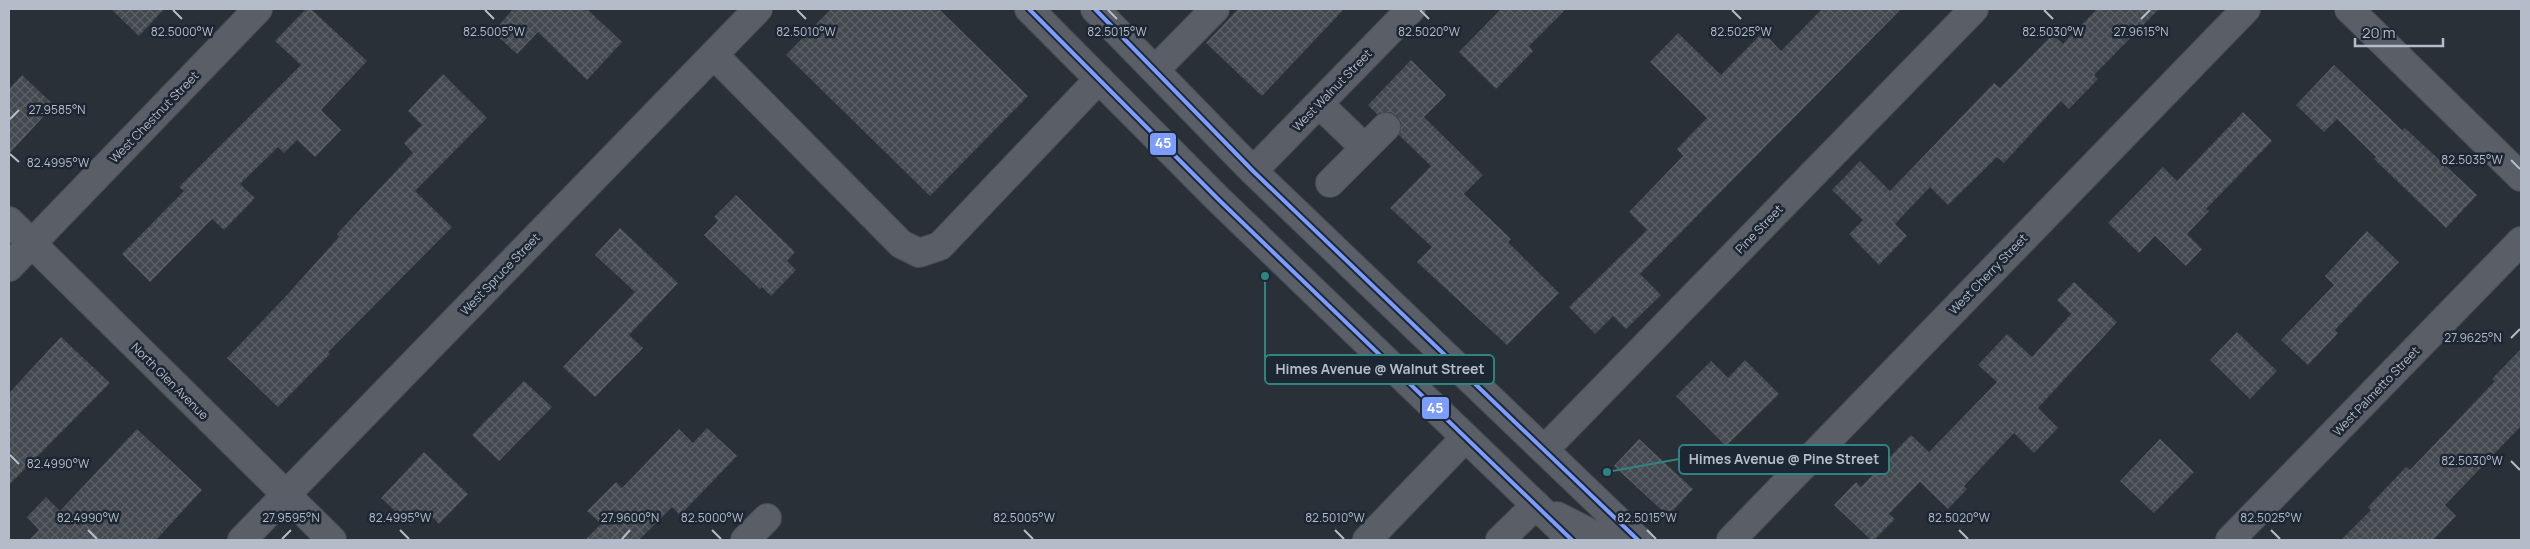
<svg xmlns="http://www.w3.org/2000/svg" width="2530" height="549" font-family="Manrope,sans-serif">
  <defs>
    <pattern id="building-cross-hatch" width="8" height="8" patternUnits="userSpaceOnUse" patternTransform="scale(1.25)"><rect width="8" height="8" fill="#444950"/><path d="M0 0l8 8M0 8l8-8" fill="none" stroke="#5d6168"/></pattern>
  </defs>
  <rect width="100%" height="100%" fill="#2a3038"/>
  <path fill="url(#building-cross-hatch)" d="M 111,9 L 164,9 L 139,36 Z
    M 306,9 L 311,9 L 367,61 L 321,110 L 341,130 L 315,157 L 297,140 L 284,153 L 278,147 L 240,184 L 255,198 L 224,230 L 212,219 L 150,282 L 122,254 L 184,191 L 179,187 L 301,65 L 275,41 Z
    M 513,9 L 587,9 L 622,42 L 587,80 L 538,32 L 517,54 L 493,32 Z
    M 831,9 L 939,9 L 1028,96 L 930,196 L 786,55 Z
    M 1238,9 L 1344,9 L 1262,96 L 1206,43 Z
    M 1501,9 L 1566,9 L 1529,46 L 1533,51 L 1496,89 L 1459,52 Z
    M 1822,9 L 1901,9 L 1640,274 L 1661,295 L 1626,329 L 1613,316 L 1595,334 L 1569,307 L 1647,230 L 1629,212 L 1683,156 L 1677,149 L 1707,118 L 1650,62 L 1678,33 L 1721,75 L 1763,32 L 1781,51 Z
    M 2097,9 L 2159,9 L 2094,75 L 2098,79 L 2069,109 L 2061,101 L 2004,163 L 1997,157 L 1948,205 L 1930,187 L 1895,224 L 1907,236 L 1879,265 L 1849,234 L 1863,220 L 1832,190 L 1860,161 L 1890,191 L 1994,83 L 2000,88 L 2053,34 L 2063,44 Z
    M 1411,60 L 1446,95 L 1424,117 L 1483,175 L 1464,194 L 1511,239 L 1508,242 L 1559,293 L 1507,345 L 1417,262 L 1432,247 L 1390,208 L 1431,166 L 1399,135 L 1401,123 L 1397,116 L 1390,112 L 1377,114 L 1368,105 Z
    M 2334,65 L 2402,130 L 2405,128 L 2477,195 L 2446,228 L 2374,159 L 2376,157 L 2337,119 L 2324,132 L 2296,105 Z
    M 443,74 L 487,118 L 415,191 L 452,227 L 328,352 L 330,354 L 278,407 L 227,358 L 286,296 L 339,237 L 337,234 L 413,153 L 404,143 L 422,125 L 408,111 Z
    M 22,75 L 54,105 L 9,154 L 9,89 Z
    M 2243,112 L 2272,141 L 2206,209 L 2209,211 L 2187,234 L 2202,249 L 2186,266 L 2155,236 L 2139,253 L 2108,223 L 2163,167 L 2177,181 Z
    M 736,195 L 795,252 L 787,261 L 796,270 L 771,296 L 762,287 L 760,289 L 704,235 L 718,221 L 714,217 Z
    M 620,228 L 678,283 L 629,335 L 643,348 L 595,397 L 563,367 L 635,292 L 595,255 Z
    M 2367,231 L 2399,262 L 2335,330 L 2338,333 L 2308,365 L 2281,340 L 2334,285 L 2325,276 Z
    M 2074,282 L 2117,322 L 2038,408 L 2058,428 L 2034,453 L 2014,433 L 1964,486 L 1967,489 L 1948,509 L 1920,482 L 1889,514 L 1895,519 L 1874,540 L 1871,540 L 1834,505 L 1856,482 L 1861,487 L 1911,435 L 1929,452 L 1997,382 L 1978,365 L 2007,334 L 2032,357 L 2071,314 L 2057,300 Z
    M 2237,332 L 2277,371 L 2250,399 L 2210,360 Z
    M 61,337 L 110,383 L 9,485 L 9,393 Z
    M 2521,349 L 2521,426 L 2445,505 L 2456,516 L 2433,540 L 2341,540 L 2371,510 L 2368,507 L 2406,467 L 2410,470 L 2495,381 L 2492,379 Z
    M 1745,360 L 1779,394 L 1726,446 L 1676,396 L 1711,361 L 1728,378 Z
    M 524,381 L 552,407 L 499,461 L 472,435 Z
    M 707,428 L 737,456 L 680,515 L 672,507 L 639,540 L 585,540 L 601,524 L 587,511 L 616,482 L 622,488 L 679,429 L 693,443 Z
    M 137,429 L 202,490 L 156,540 L 29,540 L 39,530 L 27,517 L 46,497 L 60,511 Z
    M 1639,439 L 1693,489 L 1668,516 L 1614,466 Z
    M 2160,439 L 2194,472 L 2154,513 L 2120,481 Z
    M 424,452 L 468,494 L 439,524 L 425,510 L 411,526 L 381,498 Z"/>
  <g fill="none" stroke-linecap="round" stroke-linejoin="round">
    <g stroke="#484c53" stroke-width="30">
      <path id="minor" d="M 1029,9 L 1219,200 L 1572,540
        M 1095,9 L 1253,171 L 1638,540
        M 2349,9 L 2521,177
        M 714,55 L 901,244 L 919,253 L 940,246 L 1099,79
        M 1155,70 L 1215,9
        M 1319,104 L 1365,148
        M 1253,171 L 1411,9
        M 1330,183 L 1386,127
        M 9,221 L 332,540
        M 9,267 L 258,9
        M 1544,450 L 1974,9
        M 1557,516 L 1604,540
        M 242,540 L 758,9
        M 745,540 L 767,518
        M 1367,540 L 1465,438
        M 1500,540 L 1536,505
        M 1731,540 L 2246,9
        M 2230,540 L 2521,241"/>
    </g>
    <use href="#minor" stroke="#5a5e66" stroke-width="28"/>
    <g stroke="#1d2633" stroke-width="8">
      <path id="bus-1" d="M 1029,9 L 1219,200 L 1572,540
        M 1095,9 L 1253,171 L 1638,540"/>
    </g>
    <use href="#bus-1" stroke="#7c9cff" stroke-width="4"/>
  </g>
  <path fill="none" stroke="#b4bcc9" stroke-width="2" d="M 173,10 L 182,19M 485,10 L 494,19M 797,10 L 806,19M 1108,10 L 1117,19M 1420,10 L 1429,19M 1732,10 L 1741,19M 2044,10 L 2053,19M 2141,19 L 2150,10M 10,119 L 19,110M 10,154 L 19,162M 2511,160 L 2520,169M 2511,338 L 2520,329M 10,455 L 19,464M 2511,461 L 2520,470M 88,530 L 97,539M 400,530 L 409,539M 712,530 L 721,539M 1024,530 L 1033,539M 1335,530 L 1344,539M 1647,530 L 1656,539M 1959,530 L 1968,539M 2271,530 L 2280,539M 282,539 L 291,530M 622,539 L 630,530"/>
  <g text-anchor="middle" dominant-baseline="central" stroke-width="5" stroke-linejoin="round" paint-order="stroke">
    <g font-size="12" fill="#b4bcc9" stroke="#1d2633">
      <text transform="translate(1332 90) rotate(-46)">West Walnut Street</text>
      <text transform="translate(154 117) rotate(-46)">West Chestnut Street</text>
      <text transform="translate(1759 229) rotate(-46)">Pine Street</text>
      <text transform="translate(500 274) rotate(-46)">West Spruce Street</text>
      <text transform="translate(1988 274) rotate(-46)">West Cherry Street</text>
      <text transform="translate(170 381) rotate(45)">North Glen Avenue</text>
      <text transform="translate(2376 391) rotate(-46)">West Palmetto Street</text>
    </g>
  </g>
  <g font-size="12" text-anchor="middle" fill="#b4bcc9" stroke="#1d2633" stroke-width="5" stroke-linejoin="round" paint-order="stroke">
    <text x="182" y="36">82.5000°W</text>
    <text x="494" y="36">82.5005°W</text>
    <text x="806" y="36">82.5010°W</text>
    <text x="1117" y="36">82.5015°W</text>
    <text x="1429" y="36">82.5020°W</text>
    <text x="1741" y="36">82.5025°W</text>
    <text x="2053" y="36">82.5030°W</text>
    <text x="2141" y="36">27.9615°N</text>
    <text x="57" y="114">27.9585°N</text>
    <text x="2472" y="164">82.5035°W</text>
    <text x="58" y="167">82.4995°W</text>
    <text x="2473" y="342">27.9625°N</text>
    <text x="2472" y="465">82.5030°W</text>
    <text x="58" y="468">82.4990°W</text>
    <text x="291" y="522">27.9595°N</text>
    <text x="630" y="522">27.9600°N</text>
    <text x="88" y="522">82.4990°W</text>
    <text x="400" y="522">82.4995°W</text>
    <text x="712" y="522">82.5000°W</text>
    <text x="1024" y="522">82.5005°W</text>
    <text x="1335" y="522">82.5010°W</text>
    <text x="1647" y="522">82.5015°W</text>
    <text x="1959" y="522">82.5020°W</text>
    <text x="2271" y="522">82.5025°W</text>
  </g>
  <path fill="none" stroke="#308480" stroke-width="2" d="M1265 276L1265 369M1607 472L1679 459"/>
  <g fill="#308480" stroke="#1d2633" stroke-width="2">
    <circle cx="1265" cy="276" r="5"/>
    <circle cx="1607" cy="472" r="5"/>
  </g>
  <g fill="#1d2633" stroke="#308480" stroke-width="2">
    <rect x="1265" y="355" width="229" height="29" rx="5"/>
    <rect x="1679" y="445" width="210" height="29" rx="5"/>
  </g>
  <g font-size="14" text-anchor="middle" font-weight="bold" fill="#b4bcc9">
    <text x="1380" y="374">Himes Avenue @ Walnut Street</text>
    <text x="1784" y="464">Himes Avenue @ Pine Street</text>
  </g>
  <g stroke="#1d2633" stroke-width="2">
    <rect x="1149" y="132" width="28" height="24" rx="5" fill="#7c9cff"/>
    <rect x="1421" y="396" width="29" height="24" rx="5" fill="#7c9cff"/>
  </g>
  <g font-size="14" text-anchor="middle" font-weight="bold" fill="#fff">
    <text x="1163" y="148">45</text>
    <text x="1435" y="413">45</text>
  </g>
  <rect width="2530" height="549" fill="none" stroke="#b4bcc9" stroke-width="20"/>
  <path d="M2355 38v8h88v-8" fill="none" stroke="#b4bcc9" stroke-width="2.5"/>
  <text x="2362" y="38" font-size="15" fill="#b4bcc9" stroke="#1d2633" stroke-width="4" paint-order="stroke">20 m</text>
</svg>
